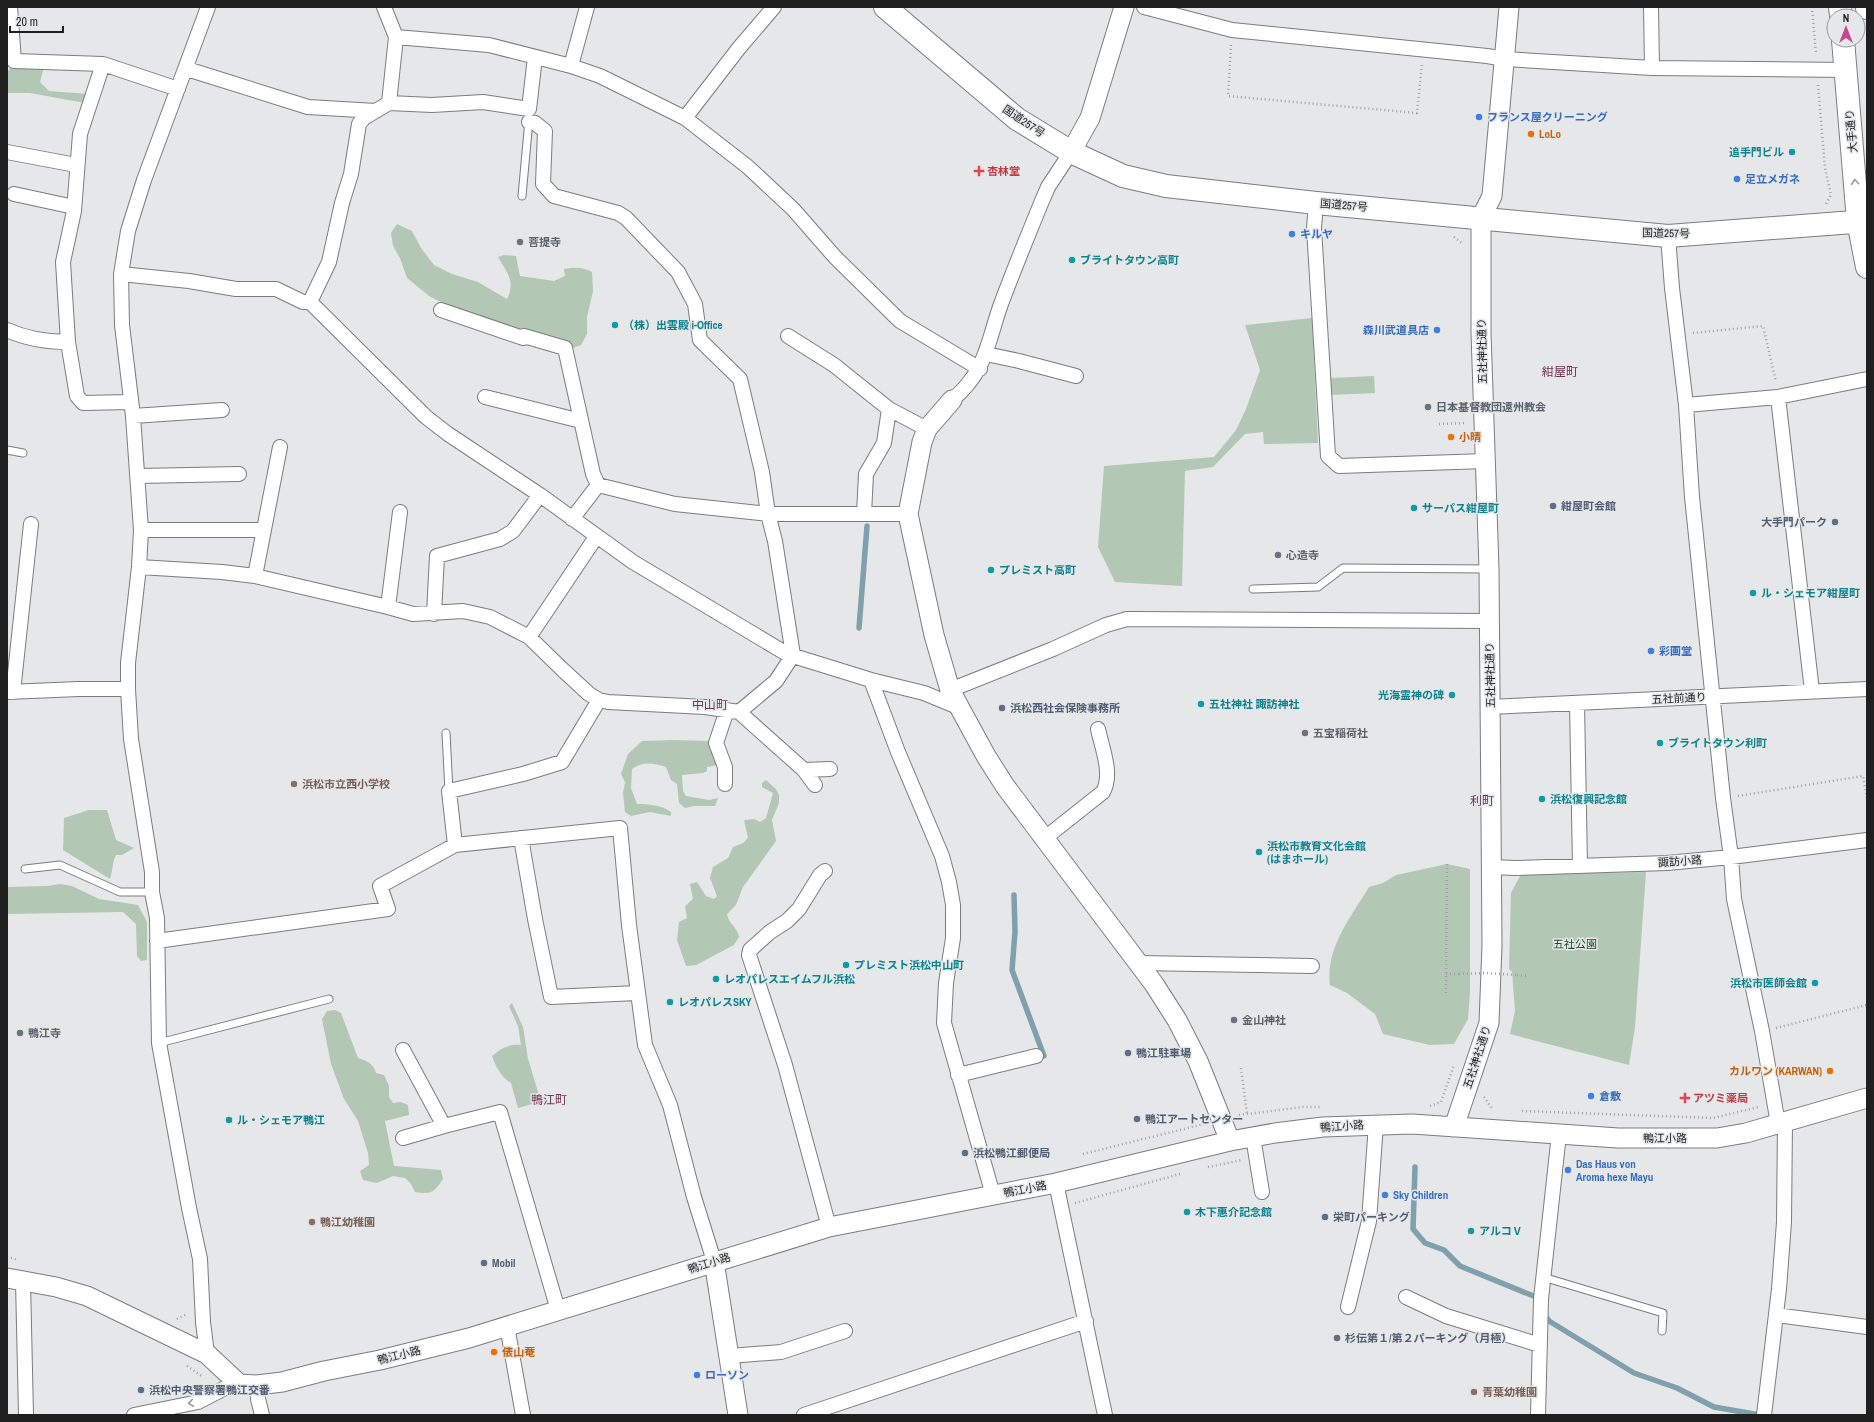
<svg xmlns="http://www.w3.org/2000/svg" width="1874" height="1422" font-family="'Archivo Narrow','Noto Sans JP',sans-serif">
  <rect width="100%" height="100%" fill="#e6e7e8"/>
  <path fill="#b2c8b5" d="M 13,64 L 44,67 L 40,82 L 49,91 L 88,94 L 85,103 L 30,93 L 7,93 L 7,73 Z
    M 397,224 L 412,231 L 421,248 L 434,265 L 452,274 L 478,282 L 507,299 C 516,281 507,273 498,257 L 504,255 L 516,256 L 520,276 L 554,281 L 565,276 L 564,269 C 575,267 583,267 592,272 L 593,291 L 587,317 L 587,334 L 581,345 L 573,348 L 449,306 L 429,296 L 407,278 L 400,258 L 393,246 L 391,233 Z
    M 1312,318 L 1318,443 L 1264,444 L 1263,432 L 1245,434 L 1213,467 L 1185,471 L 1182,586 L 1115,582 L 1098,547 L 1104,466 L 1214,457 L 1236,430 L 1246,409 L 1260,370 L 1245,325 Z
    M 1374,376 L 1375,393 L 1331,395 L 1330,378 Z
    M 674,740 L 710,741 L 718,765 L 707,767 L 707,771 L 703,773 L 682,775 L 683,791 L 686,796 L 709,800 L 718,798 L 715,806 L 694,806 L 685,808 L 679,803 L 677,784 L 671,780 L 666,767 C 653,763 643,761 632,769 L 631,788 L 637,804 C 648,804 662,805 671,812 L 671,816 L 650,812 L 631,816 L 625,812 L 623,793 L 625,782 L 621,774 L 628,754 L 642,741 Z
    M 766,780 L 776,789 L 779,795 L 779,803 L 772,820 L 776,841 L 743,887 L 736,905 L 727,914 C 728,923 738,928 739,937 L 734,945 L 696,965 L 686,966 L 677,940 L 679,922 L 687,918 L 685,906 L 693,899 L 690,884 L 697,882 L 706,896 L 714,899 L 717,896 L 710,878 L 713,867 L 728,858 L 733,847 L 743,843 L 748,838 L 744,820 L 754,819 L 760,822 L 766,818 L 773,793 L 762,787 L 762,783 Z
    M 89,810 L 107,810 L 116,840 L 134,848 L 122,855 L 116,855 C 112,863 113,870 110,879 L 63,850 L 64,818 Z
    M 1447,864 L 1470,869 L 1470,993 L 1468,1019 L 1454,1044 L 1430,1045 L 1383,1034 L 1375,1014 L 1347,993 L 1330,985 C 1325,949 1351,917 1369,887 L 1383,883 L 1396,875 Z
    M 1646,872 L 1635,1027 L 1629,1065 L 1510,1034 L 1515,1011 L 1512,972 L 1509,969 L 1511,893 L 1521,874 Z
    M 60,884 L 72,886 L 99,899 L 138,905 L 147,922 L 147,960 L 141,961 L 137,956 L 136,924 L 123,912 L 7,914 L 7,887 L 47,886 Z
    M 512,1003 L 523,1027 L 528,1059 L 540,1098 L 536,1103 L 518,1108 L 511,1083 C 501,1077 496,1067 492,1056 C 501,1048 509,1044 521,1045 L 518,1026 L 509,1006 Z
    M 335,1010 L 341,1013 L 358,1058 C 367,1061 373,1063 376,1073 L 384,1075 L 389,1086 L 389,1097 L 393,1103 L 401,1102 L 408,1105 L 409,1115 L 385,1121 L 394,1166 L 441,1170 L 443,1179 C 434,1192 432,1195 415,1192 L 411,1184 L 405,1178 L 393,1176 L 377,1183 L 363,1180 L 360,1171 L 369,1165 L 368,1153 L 358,1121 L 344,1099 L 331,1064 L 322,1019 L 327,1011 Z"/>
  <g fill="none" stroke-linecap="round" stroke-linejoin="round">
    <path stroke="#80a0ae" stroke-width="5.5" d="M 859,628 L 867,526
      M 1014,895 L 1015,932 L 1012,970 L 1044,1056
      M 1415,1167 L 1413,1229 L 1425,1243 L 1444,1250 L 1460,1266 L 1536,1297 L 1536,1301
      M 1543,1313 L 1549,1321 L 1634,1373 L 1677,1388 L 1714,1407 L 1760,1415"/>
    <g stroke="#7b7c7d" stroke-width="9">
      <path id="lane" d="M 522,196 L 529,120
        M 7,450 L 23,453
        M 1253,589 L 1318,587 L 1343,568 L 1489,569
        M 446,733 L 449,791
        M 25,869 L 60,865 L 120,892 L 152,892
        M 159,1043 L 329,999
        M 1543,1277 L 1663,1313 L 1662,1331"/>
    </g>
    <g stroke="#7b7c7d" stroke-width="16">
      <path id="street" d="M 10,7 L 14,61 L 103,64
        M 1144,7 L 1232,30 L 1487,56 L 1505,59 L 1652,68 L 1846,70
        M 1651,7 L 1652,68
        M 396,37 L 489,45 L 571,66 L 600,76 L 685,118 L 748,167 L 793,209 L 835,257 L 900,321 L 980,369
        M 571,66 L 587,7
        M 187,69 L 308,107 L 376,111
        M 389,103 L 432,105 L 483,102 L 529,109 L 535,57
        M 685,118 L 739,48 L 774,7
        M 7,152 L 76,165
        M 14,194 L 74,207
        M 1316,203 L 1314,228 L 1328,456 L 1339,466 L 1485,461
        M 1668,236 L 1672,288 L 1686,405 L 1692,497 L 1723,798 L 1731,857 L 1734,899 L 1762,1031 L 1778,1124 L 1785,1122 L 1784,1222 L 1779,1289 L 1764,1415
        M 121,274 L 189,281 L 236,289 L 276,289 L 303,302 L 310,302 L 426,417 L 448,434 L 540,495 L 633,562 L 787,654 L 871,680 L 924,693 L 958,707
        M 310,302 L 329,262 L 342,203 L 351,174 L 359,124 L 364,118 L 389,103 L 396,37 L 384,7
        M 441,310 L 523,338 L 524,336 L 565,348 L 593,474 L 598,485
        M 7,330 C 27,339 46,342 68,342 L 63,262 L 74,211 L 80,134 L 103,64 L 178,89
        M 788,336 L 834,365 L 889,409 L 927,429
        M 68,342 L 77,396 L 83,403 L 130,402
        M 986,354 L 1019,361 L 1076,376
        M 485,397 L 581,421
        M 1778,397 L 1812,691
        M 952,400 C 987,371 987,343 1001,304 C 1014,269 1028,235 1042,201 L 1048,187 L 1071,152
        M 1686,405 L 1778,397 L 1867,379
        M 133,416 L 222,410
        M 138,476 L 239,474
        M 864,514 L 866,474 L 884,443 L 889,409
        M 572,519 L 598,485 L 675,504 L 768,514 L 908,514
        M 141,530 L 264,530
        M 139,567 L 222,572 L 255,576 L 388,607 L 413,614 L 463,611 L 490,617 L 529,637 L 564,671 L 589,694 L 599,700 L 608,702 L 705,707 L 739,712 L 776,681 L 793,655 L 775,541 L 768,514 L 762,472 L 740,379 L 700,340 L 695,304 L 678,272 L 626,218 L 618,213 L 554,196 L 543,184 L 545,131 L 535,123 L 529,122
        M 255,576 L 280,447
        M 388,607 L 400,512
        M 434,614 L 437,556 L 500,539 L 513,531 L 540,495
        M 529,637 L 596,537
        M 871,680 L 898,752 L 942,856 L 949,882 L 953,905 L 953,938 L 946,983 L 944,1023 L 993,1195
        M 950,690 L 1053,649 L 1106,625 L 1127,619 L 1489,621
        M 7,692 L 79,689 L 128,689
        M 13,692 L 31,524
        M 1577,703 L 1580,866
        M 1490,707 L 1867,689
        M 739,712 L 804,770 L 815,785
        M 804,770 L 830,769
        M 725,784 L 725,767 L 716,743 L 727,710
        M 521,838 L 535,919 L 551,997 L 637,993
        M 1045,838 L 1103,792 C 1113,774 1102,748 1098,729
        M 455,845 L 449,791 L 523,774 L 562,762 L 599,700
        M 1492,867 L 1515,868 L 1667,863 L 1731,857 L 1867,840
        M 825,871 L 820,875 L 799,909 L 787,921 L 770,932 L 750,950 L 749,955 L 785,1065 L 829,1227
        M 157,941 L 388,909 L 380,886 L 455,845 L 620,828 L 629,925 L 645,1045 L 670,1105 L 694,1197 L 714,1261
        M 1138,963 L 1312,966
        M 403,1050 L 444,1126 L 500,1112 L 558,1310
        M 958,1075 L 1036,1056
        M 1253,1137 L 1262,1192
        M 403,1138 L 444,1126
        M 1056,1183 L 1105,1415
        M 23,1281 L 26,1415
        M 1406,1297 L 1446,1316 L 1540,1345
        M 1348,1307 L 1369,1221 L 1376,1124
        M 1776,1315 L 1867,1327
        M 507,1326 L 523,1415
        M 207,1354 L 203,1322 L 200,1259 L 189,1208 L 159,1043 L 157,918 L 152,892 L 152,872 L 131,739 L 128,689 L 128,663 L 139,567 L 141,530 L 133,416 L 122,325 L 121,274 L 128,231 L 144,180 L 208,7
        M 729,1356 L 781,1352 L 845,1331
        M 257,1385 L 258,1399 L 262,1415
        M 134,1415 L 198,1402 L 225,1388 L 239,1384
        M 804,1415 L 1086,1321
        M 1538,1415 L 1541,1299 L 1559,1134"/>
    </g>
    <g stroke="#7b7c7d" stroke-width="21">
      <path id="secondary" d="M 1071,152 L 1090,118 L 1124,7
        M 952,400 L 927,429 L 922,442 L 908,514 L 934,635 L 950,690 L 986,756 L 1005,786 L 1154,984 L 1177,1020 L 1198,1061 L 1230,1141
        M 1454,1127 L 1489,1023 L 1492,945 L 1489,569 L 1481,333 L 1481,218 L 1492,196 L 1509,7
        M 714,1261 L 738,1415
        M 7,1278 L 56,1287 L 87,1296 L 207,1354 L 239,1384 L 257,1385 L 282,1382 L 324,1371 L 380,1360 L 469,1338 L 829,1227 L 1056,1183 L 1230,1141 L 1275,1133 L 1323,1127 L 1412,1124 L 1618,1138 L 1717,1138 L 1746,1133 L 1867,1098"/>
    </g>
    <g stroke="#7b7c7d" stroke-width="24">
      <path id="highway" d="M 885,7 L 1017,119 L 1071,152 L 1123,176 L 1166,186 L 1316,203 L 1668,236 L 1867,221
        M 1840,7 L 1841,16
        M 1867,7 L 1867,8
        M 1843,40 L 1858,221 L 1867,267"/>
    </g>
    <path stroke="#a0a1a2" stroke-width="2.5" stroke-dasharray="1 3" stroke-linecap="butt" d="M 1812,7 L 1816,54
      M 1231,45 L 1228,96 L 1417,113 L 1422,64
      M 1818,85 L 1825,168 L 1831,195 L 1826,204
      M 1454,237 L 1463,244
      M 1693,333 L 1763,326 L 1776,382
      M 1439,424 L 1466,423
      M 1738,796 L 1863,776 L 1867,799
      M 1446,974 L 1459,974
      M 1517,975 L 1527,976
      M 1446,993 L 1447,864
      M 1776,1028 L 1867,1005
      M 1241,1068 L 1247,1114
      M 1484,1097 L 1493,1110
      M 1430,1106 L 1441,1102 L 1454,1065
      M 1522,1111 L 1713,1118 L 1759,1107
      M 1239,1115 L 1303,1107 L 1321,1107
      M 1083,1154 L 1204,1124
      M 1208,1167 L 1242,1160
      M 1075,1203 L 1180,1174
      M 7,1257 L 18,1260
      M 177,1319 L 187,1314
      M 187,1366 L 203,1377"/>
    <use href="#lane" stroke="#fff" stroke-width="7"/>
    <use href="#street" stroke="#fff" stroke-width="14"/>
    <use href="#secondary" stroke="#fff" stroke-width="19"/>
    <use href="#highway" stroke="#fff" stroke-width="22"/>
    <path stroke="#a0a1a2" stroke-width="2.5" stroke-dasharray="1 3" stroke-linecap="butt" d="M 1459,974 L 1485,973 L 1517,975"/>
  </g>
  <defs><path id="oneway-chevron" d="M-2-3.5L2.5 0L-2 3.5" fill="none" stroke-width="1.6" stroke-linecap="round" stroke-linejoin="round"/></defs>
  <g stroke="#9a9a9b">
    <use href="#oneway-chevron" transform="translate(1855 182) rotate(-95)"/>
    <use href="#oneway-chevron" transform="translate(191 1403) rotate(172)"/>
  </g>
  <g fill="#3f7fe0" stroke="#e6e7e8" stroke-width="1.5">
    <circle cx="1479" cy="117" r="4"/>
    <circle cx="1737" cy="179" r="4"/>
    <circle cx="1292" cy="234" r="4"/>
    <circle cx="1437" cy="330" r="4"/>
    <circle cx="1651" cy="651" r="4"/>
    <circle cx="1591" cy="1096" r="4"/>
    <circle cx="1568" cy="1170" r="4"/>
    <circle cx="1385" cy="1195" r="4"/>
    <circle cx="697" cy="1375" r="4"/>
  </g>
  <g fill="#e8710a" stroke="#e6e7e8" stroke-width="1.5">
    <circle cx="1531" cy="134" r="4"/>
    <circle cx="1451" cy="437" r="4"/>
    <circle cx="1830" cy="1071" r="4"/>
    <circle cx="494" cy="1352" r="4"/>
  </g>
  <g fill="#0f9aa8" stroke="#e6e7e8" stroke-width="1.5">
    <circle cx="1792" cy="152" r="4"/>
    <circle cx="1072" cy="260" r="4"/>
    <circle cx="615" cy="325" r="4"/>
    <circle cx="1414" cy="508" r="4"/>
    <circle cx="991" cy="570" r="4"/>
    <circle cx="1753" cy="593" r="4"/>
    <circle cx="1452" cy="695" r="4"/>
    <circle cx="1201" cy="704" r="4"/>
    <circle cx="1660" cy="743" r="4"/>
    <circle cx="1542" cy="799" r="4"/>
    <circle cx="1259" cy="852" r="4"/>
    <circle cx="846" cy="965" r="4"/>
    <circle cx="716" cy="979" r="4"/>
    <circle cx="1815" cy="983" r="4"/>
    <circle cx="670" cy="1002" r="4"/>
    <circle cx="229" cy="1120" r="4"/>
    <circle cx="1187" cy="1212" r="4"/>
    <circle cx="1471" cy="1231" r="4"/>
  </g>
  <g fill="#e0444e" stroke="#e6e7e8" stroke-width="1.5">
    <path d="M977 165h4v4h4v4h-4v4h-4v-4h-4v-4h4z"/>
    <path d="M1683 1092h4v4h4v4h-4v4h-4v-4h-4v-4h4z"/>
  </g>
  <g fill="#6b7280" stroke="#e6e7e8" stroke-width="1.5">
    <circle cx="520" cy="242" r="4"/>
    <circle cx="1428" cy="407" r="4"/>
    <circle cx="1278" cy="555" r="4"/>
    <circle cx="1305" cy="733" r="4"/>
    <circle cx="1234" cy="1020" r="4"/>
    <circle cx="20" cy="1033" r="4"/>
  </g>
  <g fill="#5c6f8a" stroke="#e6e7e8" stroke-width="1.5">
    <circle cx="1553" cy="506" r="4"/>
    <circle cx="1835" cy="522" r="4"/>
    <circle cx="1002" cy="708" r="4"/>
    <circle cx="1128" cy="1053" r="4"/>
    <circle cx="1137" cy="1119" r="4"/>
    <circle cx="965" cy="1153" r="4"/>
    <circle cx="1325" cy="1217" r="4"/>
    <circle cx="484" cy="1263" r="4"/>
    <circle cx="1337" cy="1338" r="4"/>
    <circle cx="141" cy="1390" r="4"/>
  </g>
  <g fill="#8d6e63" stroke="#e6e7e8" stroke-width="1.5">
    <circle cx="294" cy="784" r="4"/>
    <circle cx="312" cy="1222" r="4"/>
    <circle cx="1474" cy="1392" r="4"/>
  </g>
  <g text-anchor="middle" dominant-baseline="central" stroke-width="3" stroke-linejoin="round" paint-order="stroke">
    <g font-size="11" font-weight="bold" fill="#366cbe" stroke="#e6e7e8" text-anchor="start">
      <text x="1487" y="117">フランス屋クリーニング</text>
      <text x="1745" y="179">足立メガネ</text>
      <text x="1300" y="234">キルヤ</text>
      <text x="1429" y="330" text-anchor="end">森川武道具店</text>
      <text x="1659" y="651">彩画堂</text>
      <text x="1599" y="1096">倉敷</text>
      <text x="1576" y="1164">Das Haus von<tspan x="1576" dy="13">Aroma hexe Mayu</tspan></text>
      <text x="1393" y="1195">Sky Children</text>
      <text x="705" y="1375">ローソン</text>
    </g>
    <g font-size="11" fill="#1f1f20" stroke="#e6e7e8">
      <text transform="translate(1024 121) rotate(34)">国道257号</text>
      <text transform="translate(1851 131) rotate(-95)">大手通り</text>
      <text transform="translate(1344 205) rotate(5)">国道257号</text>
      <text transform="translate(1666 233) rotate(1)">国道257号</text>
      <text transform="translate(1482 351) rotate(-91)">五社神社通り</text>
      <text transform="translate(1490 675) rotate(-91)">五社神社通り</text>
      <text transform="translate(1679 698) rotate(-3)">五社前通り</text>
      <text transform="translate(1680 861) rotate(-4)">諏訪小路</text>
      <text transform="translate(1477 1057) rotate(-72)">五社神社通り</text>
      <text transform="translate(1342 1126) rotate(-4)">鴨江小路</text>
      <text x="1665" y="1138">鴨江小路</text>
      <text transform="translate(1025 1189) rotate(-11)">鴨江小路</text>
      <text transform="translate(709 1263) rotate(-17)">鴨江小路</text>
      <text transform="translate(399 1355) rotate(-14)">鴨江小路</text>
    </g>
    <g font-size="11" font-weight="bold" fill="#c56008" stroke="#e6e7e8" text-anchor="start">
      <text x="1539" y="134">LoLo</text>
      <text x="1459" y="437">小晴</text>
      <text x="1822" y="1071" text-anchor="end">カルワン (KARWAN)</text>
      <text x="502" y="1352">俵山菴</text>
    </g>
    <g font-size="11" font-weight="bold" fill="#0d838f" stroke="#e6e7e8" text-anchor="start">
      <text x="1784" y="152" text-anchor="end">追手門ビル</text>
      <text x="1080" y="260">ブライトタウン高町</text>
      <text x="623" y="325">（株）出雲殿 i-Office</text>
      <text x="1422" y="508">サーパス紺屋町</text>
      <text x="999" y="570">プレミスト高町</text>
      <text x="1761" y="593">ル・シェモア紺屋町</text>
      <text x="1444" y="695" text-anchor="end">光海霊神の碑</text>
      <text x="1209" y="704">五社神社 諏訪神社</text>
      <text x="1668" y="743">ブライトタウン利町</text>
      <text x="1550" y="799">浜松復興記念館</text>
      <text x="1267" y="846">浜松市教育文化会館<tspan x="1267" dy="13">(はまホール)</tspan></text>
      <text x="854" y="965">プレミスト浜松中山町</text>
      <text x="724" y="979">レオパレスエイムフル浜松</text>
      <text x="1807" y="983" text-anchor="end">浜松市医師会館</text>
      <text x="678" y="1002">レオパレスSKY</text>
      <text x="237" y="1120">ル・シェモア鴨江</text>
      <text x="1195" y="1212">木下惠介記念館</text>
      <text x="1479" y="1231">アルコⅤ</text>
    </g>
    <g font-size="11" font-weight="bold" fill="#be3a42" stroke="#e6e7e8" text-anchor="start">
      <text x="987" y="171">杏林堂</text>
      <text x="1693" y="1098">アツミ薬局</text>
    </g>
    <g font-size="11" font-weight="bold" fill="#5b616d" stroke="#e6e7e8" text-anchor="start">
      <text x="528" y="242">菩提寺</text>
      <text x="1436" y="407">日本基督教団遠州教会</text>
      <text x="1286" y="555">心造寺</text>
      <text x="1313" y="733">五宝稲荷社</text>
      <text x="1242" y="1020">金山神社</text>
      <text x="28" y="1033">鴨江寺</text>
    </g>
    <g font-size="11" font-weight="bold" fill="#4e5e75" stroke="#e6e7e8" text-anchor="start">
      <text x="1561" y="506">紺屋町会館</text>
      <text x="1827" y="522" text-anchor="end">大手門パーク</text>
      <text x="1010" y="708">浜松西社会保険事務所</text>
      <text x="1136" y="1053">鴨江駐車場</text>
      <text x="1145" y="1119">鴨江アートセンター</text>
      <text x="973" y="1153">浜松鴨江郵便局</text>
      <text x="1333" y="1217">栄町パーキング</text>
      <text x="492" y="1263">Mobil</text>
      <text x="1345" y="1338">杉伝第１/第２パーキング（月極）</text>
      <text x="149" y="1390">浜松中央警察署鴨江交番</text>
    </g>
    <g font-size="11" font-weight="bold" fill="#785e54" stroke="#e6e7e8" text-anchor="start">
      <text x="302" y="784">浜松市立西小学校</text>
      <text x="320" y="1222">鴨江幼稚園</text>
      <text x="1482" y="1392">青葉幼稚園</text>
    </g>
    <g font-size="11" fill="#194e27" stroke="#e6e7e8">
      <text x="1575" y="944">五社公園</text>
    </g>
    <g font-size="12" fill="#733356" stroke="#e6e7e8">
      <text x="1560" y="372">紺屋町</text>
      <text x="710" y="705">中山町</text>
      <text x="1482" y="801">利町</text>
      <text x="549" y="1100">鴨江町</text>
    </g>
  </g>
  <rect width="1874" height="1422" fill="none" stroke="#1f1f20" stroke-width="16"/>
  <g transform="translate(1846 28)"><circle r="19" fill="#e6e7e8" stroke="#969798"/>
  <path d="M0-3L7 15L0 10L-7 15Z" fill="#c74791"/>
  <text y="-6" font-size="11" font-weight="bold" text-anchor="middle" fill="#1f1f20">N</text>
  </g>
  <path d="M10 26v6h53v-6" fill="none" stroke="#1f1f20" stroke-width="2"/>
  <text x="16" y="26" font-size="12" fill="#1f1f20" stroke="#e6e7e8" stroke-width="3" paint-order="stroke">20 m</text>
</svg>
